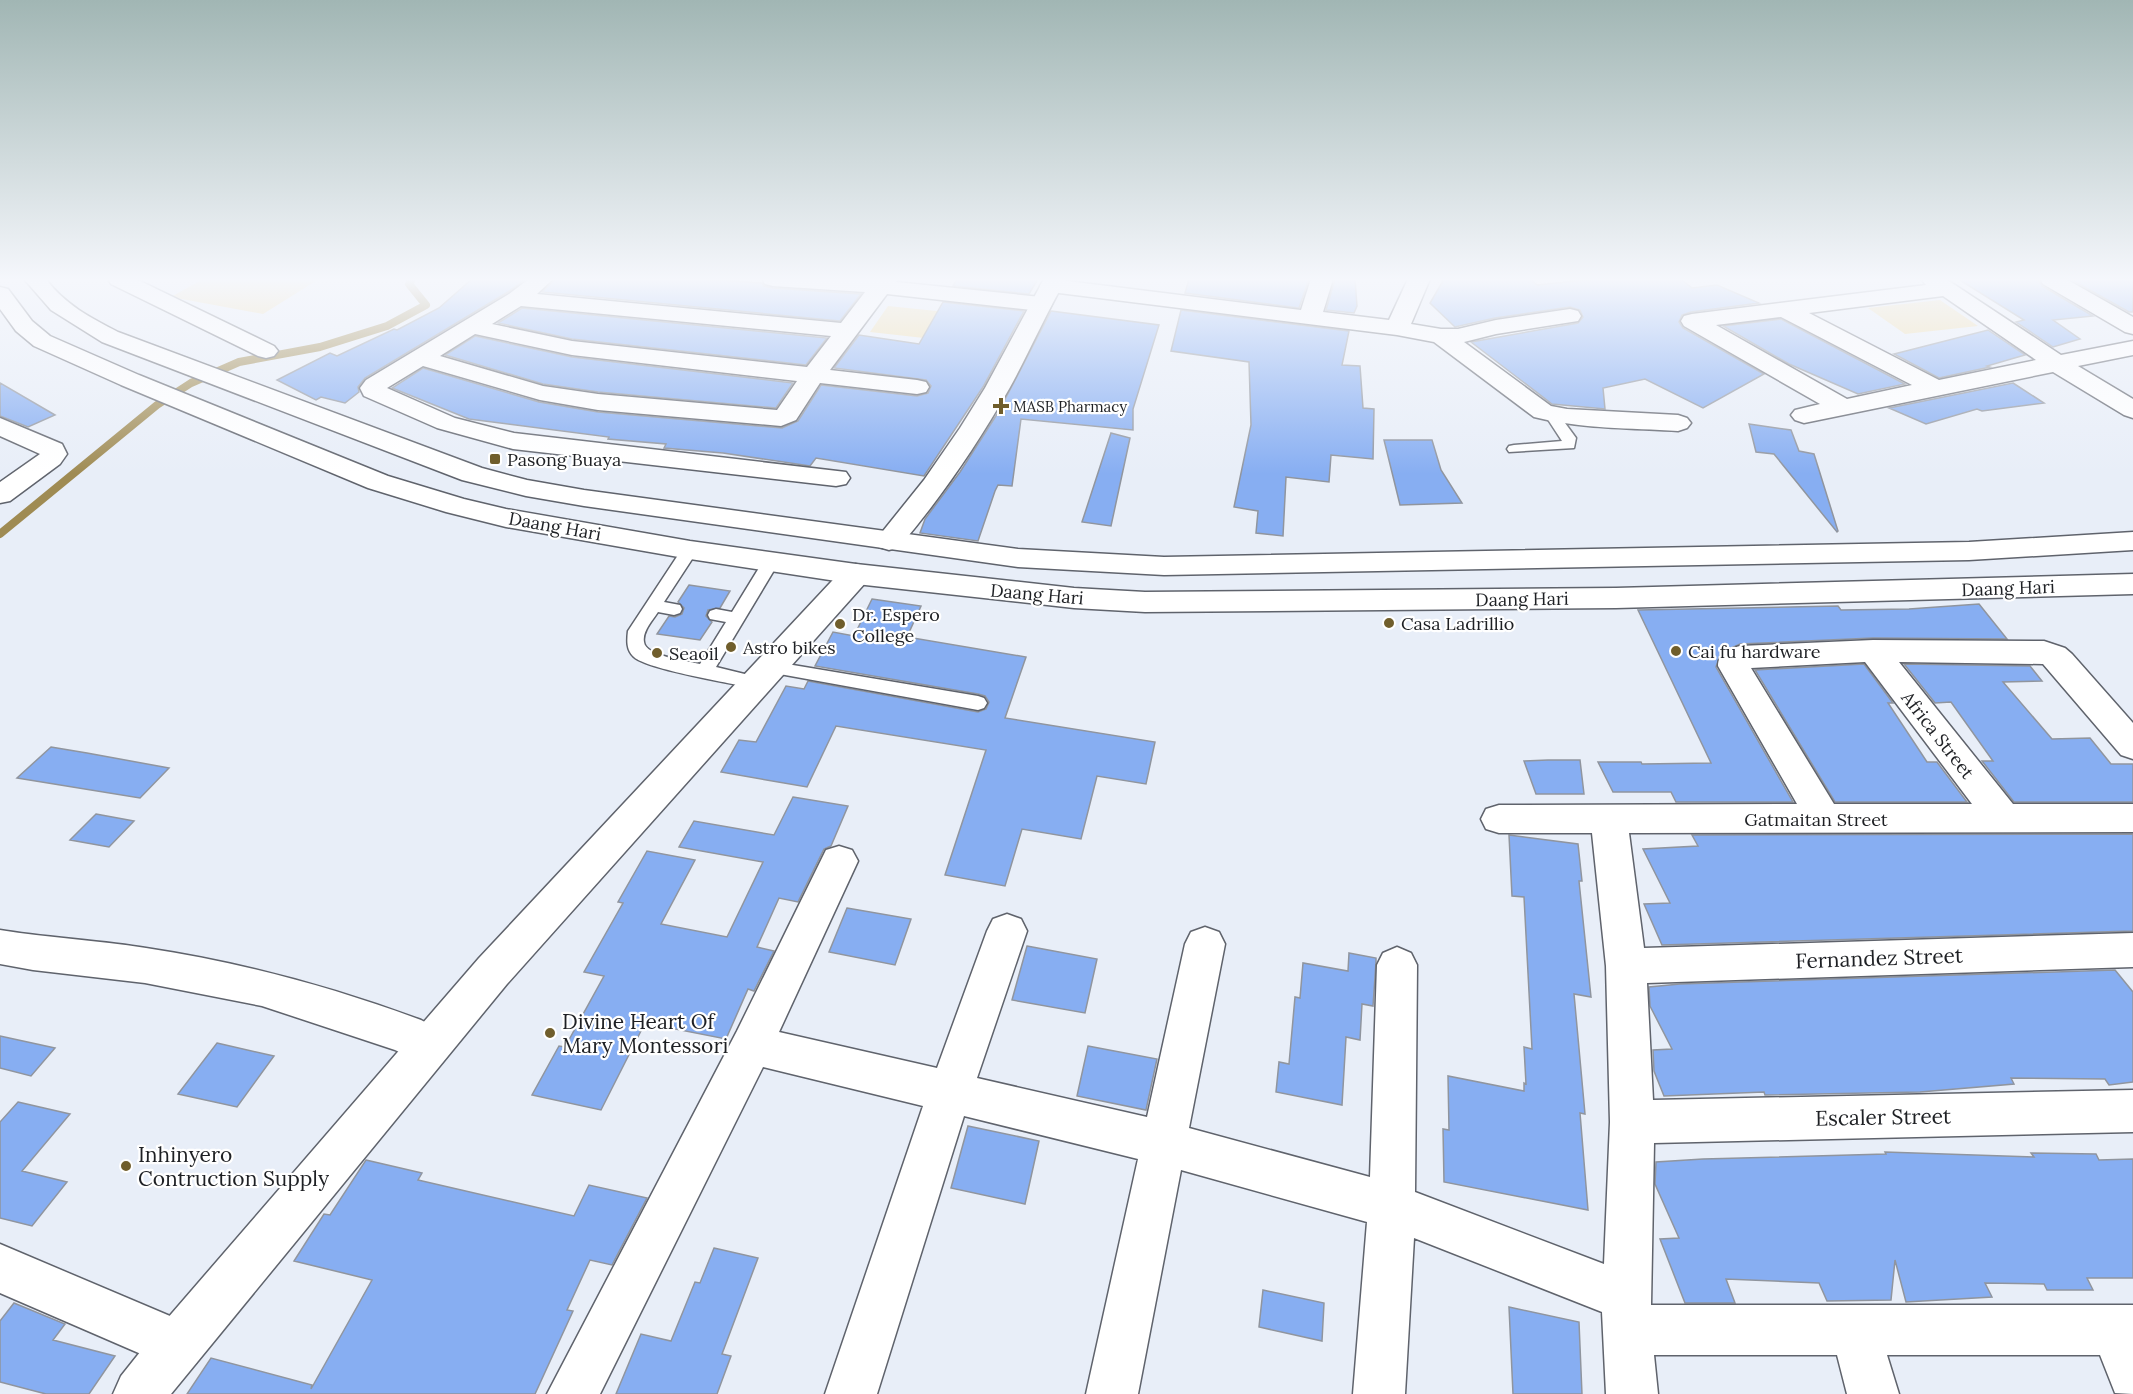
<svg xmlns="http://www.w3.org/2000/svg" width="2133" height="1394" font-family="Lora,serif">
  <rect width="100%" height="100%" fill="#e8eef8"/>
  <path fill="#f0dba3" d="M 203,279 L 319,279 L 263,314 L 171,297 Z
    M 1940,300 L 1978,326 L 1905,334 L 1868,308 Z
    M 888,306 L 975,315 L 960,342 L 870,332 Z"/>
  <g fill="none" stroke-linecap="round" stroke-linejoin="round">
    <path stroke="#9f8b53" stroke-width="8" d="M 0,534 L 157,405 L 191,383 L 239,362 L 320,347 L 387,326 L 426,305 L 409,284 L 412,279"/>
  </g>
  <path fill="#87aef2" stroke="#90959e" stroke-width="1.5" d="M 472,279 L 526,279 L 508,292 L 365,378 L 358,387 L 359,392 L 345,403 L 321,397 L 316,400 L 277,380 L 330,353 L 337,356 L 394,329 L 397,330 L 439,308 Z
    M 555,279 L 701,279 L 762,283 L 764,286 L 773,288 L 861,294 L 840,321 L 542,292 Z
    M 957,279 L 1038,279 L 1029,294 L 953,286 Z
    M 1189,279 L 1309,279 L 1299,308 L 1185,293 Z
    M 1335,279 L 1355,279 L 1357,306 L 1354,313 L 1326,310 Z
    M 1444,279 L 1531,279 L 1537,285 L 1594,279 L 1681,279 L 1692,288 L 1717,285 L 1759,303 L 1691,312 L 1682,315 L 1679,322 L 1683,328 L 1764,374 L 1703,408 L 1645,379 L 1603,388 L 1605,409 L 1552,404 L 1471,342 L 1578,323 L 1583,317 L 1580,310 L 1570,307 L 1495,318 L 1455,327 L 1430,303 Z
    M 1958,279 L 2038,279 L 2042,286 L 2093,316 L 2053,320 L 2080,339 L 2053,347 L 2016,322 L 2024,320 Z
    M 2070,279 L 2133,279 L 2133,312 L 2129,312 Z
    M 943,302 L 1024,311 L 983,387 L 924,476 L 816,458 L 810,466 L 723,453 L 664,448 L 666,444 L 608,439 L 609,437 L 469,419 L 392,388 L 423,368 L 539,402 L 598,412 L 782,428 L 798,421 L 821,385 L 917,396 L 928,393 L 931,386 L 926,380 L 834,368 L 859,335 L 919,344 Z
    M 522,308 L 827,338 L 806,365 L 572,339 L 498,323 Z
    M 1181,310 L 1349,331 L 1342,365 L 1360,366 L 1363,408 L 1374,409 L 1373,459 L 1331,455 L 1329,482 L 1286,477 L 1283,536 L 1256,533 L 1258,511 L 1234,507 L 1251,425 L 1249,362 L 1171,351 Z
    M 1051,311 L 1159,325 L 1133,409 L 1133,430 L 1021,419 L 1012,486 L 998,485 L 995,491 L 978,541 L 920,533 L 925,519 L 960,472 L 999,411 Z
    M 1781,319 L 1905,384 L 1858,394 L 1789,364 L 1723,326 Z
    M 1988,330 L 2025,355 L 1987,366 L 1990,367 L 1939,378 L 1894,354 Z
    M 475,336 L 572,357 L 793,383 L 776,408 L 598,392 L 543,384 L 445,355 Z
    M 0,383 L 55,415 L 28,427 L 0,416 Z
    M 2013,383 L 2044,403 L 1982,411 L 1977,409 L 1926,424 L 1889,408 Z
    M 1749,424 L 1791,430 L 1799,451 L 1814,454 L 1838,531 L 1837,532 L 1774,454 L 1756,452 Z
    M 1111,433 L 1130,438 L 1111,526 L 1082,522 Z
    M 1384,440 L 1432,440 L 1441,470 L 1462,503 L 1400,505 Z
    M 689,585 L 730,591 L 720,608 L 708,610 L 706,616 L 712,622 L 700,640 L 657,634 L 669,616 L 675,617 L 682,614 L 684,608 L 678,602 Z
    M 872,599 L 921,606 L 907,637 L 1026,657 L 1005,718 L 1155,742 L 1146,784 L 1097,776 L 1081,839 L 1022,829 L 1005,886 L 945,875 L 986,750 L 836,726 L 807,787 L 721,772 L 739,740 L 756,742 L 786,686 L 804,689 L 808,681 L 978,712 L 986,709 L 989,702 L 985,696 L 978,694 L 815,666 L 833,632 L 854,636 Z
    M 1979,604 L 2007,639 L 1873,638 L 1740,644 L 1721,653 L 1716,667 L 1793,802 L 1676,802 L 1671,792 L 1613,792 L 1598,762 L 1641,762 L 1642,764 L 1711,763 L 1638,610 L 1838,606 L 1841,610 L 1909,609 Z
    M 1864,664 L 1893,703 L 1888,703 L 1927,762 L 1937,762 L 1967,802 L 1835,802 L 1755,670 Z
    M 1904,664 L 2030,666 L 2042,681 L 2003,682 L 2052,739 L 2090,738 L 2111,764 L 2133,764 L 2133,802 L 2014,802 L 1982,761 L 1993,761 L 1951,702 L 1935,703 Z
    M 51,747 L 87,753 L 169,768 L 140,798 L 17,778 Z
    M 1548,760 L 1580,760 L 1584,794 L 1536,794 L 1524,761 Z
    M 793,797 L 848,806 L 831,846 L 824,849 L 798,902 L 779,898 L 757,947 L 774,951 L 754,991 L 748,989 L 726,1039 L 645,1023 L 601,1110 L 532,1095 L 559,1046 L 565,1047 L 604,976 L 584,972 L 623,903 L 618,902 L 647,851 L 695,860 L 661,924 L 727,937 L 763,862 L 679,847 L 694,821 L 774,835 Z
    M 96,814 L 134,821 L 109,847 L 70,840 Z
    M 2133,834 L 2133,931 L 1662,945 L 1644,904 L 1670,903 L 1643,849 L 1698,846 L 1692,835 Z
    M 1509,835 L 1578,844 L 1582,881 L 1579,881 L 1591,997 L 1574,994 L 1585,1114 L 1580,1113 L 1588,1210 L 1444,1182 L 1443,1129 L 1449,1130 L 1448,1076 L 1524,1091 L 1524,1083 L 1526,1084 L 1524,1047 L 1532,1049 L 1524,897 L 1512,896 Z
    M 847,908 L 911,919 L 895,965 L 829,952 Z
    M 1027,946 L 1097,959 L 1085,1013 L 1012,1000 Z
    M 1349,953 L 1376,958 L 1376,962 L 1373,1006 L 1362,1004 L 1360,1040 L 1346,1037 L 1342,1105 L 1276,1092 L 1279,1062 L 1289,1064 L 1295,997 L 1300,998 L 1303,963 L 1348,971 Z
    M 2115,970 L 2133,992 L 2133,1082 L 2109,1085 L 2105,1079 L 2011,1078 L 2014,1084 L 1920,1092 L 1765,1095 L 1764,1092 L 1664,1096 L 1654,1071 L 1653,1050 L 1672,1049 L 1650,1006 L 1649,987 L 1680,984 Z
    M 0,1036 L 55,1048 L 31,1076 L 0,1068 Z
    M 217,1043 L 274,1056 L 237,1107 L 178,1094 Z
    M 1088,1046 L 1157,1059 L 1146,1110 L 1077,1096 Z
    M 18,1102 L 70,1114 L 22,1171 L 67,1182 L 32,1226 L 0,1218 L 0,1122 Z
    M 968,1126 L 1039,1141 L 1025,1204 L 951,1188 Z
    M 1885,1152 L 2034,1157 L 2031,1153 L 2096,1154 L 2099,1160 L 2133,1159 L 2133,1278 L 2087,1278 L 2093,1290 L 2047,1290 L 2044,1284 L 1985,1283 L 1992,1297 L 1906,1302 L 1895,1260 L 1891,1300 L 1827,1301 L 1819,1283 L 1726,1279 L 1735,1303 L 1685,1303 L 1660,1239 L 1679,1238 L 1655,1184 L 1656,1162 L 1703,1159 L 1886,1154 Z
    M 366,1160 L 422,1173 L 418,1180 L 574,1216 L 589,1185 L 647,1198 L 612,1265 L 590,1260 L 567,1310 L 573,1311 L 535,1394 L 187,1394 L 211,1358 L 312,1385 L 311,1389 L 372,1280 L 294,1261 L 324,1214 L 330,1215 Z
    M 714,1248 L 758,1258 L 722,1354 L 731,1356 L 717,1394 L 616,1394 L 641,1334 L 671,1341 L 695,1282 L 700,1283 Z
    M 1263,1290 L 1324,1303 L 1322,1341 L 1259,1327 Z
    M 14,1303 L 65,1324 L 53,1340 L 115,1356 L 89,1394 L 46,1394 L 0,1382 L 0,1321 Z
    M 1509,1307 L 1579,1322 L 1582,1394 L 1513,1394 Z"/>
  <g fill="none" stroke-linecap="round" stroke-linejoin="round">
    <g stroke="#5f636c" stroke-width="3">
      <path id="service" d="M 1552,411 L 1557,412 L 1576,438 L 1574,448 L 1509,452 L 1507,449 L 1509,446 L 1514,445 L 1562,441 L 1545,415 Z
        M 690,545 L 698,550 L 664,602 L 680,605 L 682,609 L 680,613 L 674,615 L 658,612 C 652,621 642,632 644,642 C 645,656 688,661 700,664 L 726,622 L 710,619 L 708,615 L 710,611 L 716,609 L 732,612 L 765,558 L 777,558 L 779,562 L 716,667 L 761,678 L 764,682 L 761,686 L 755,688 C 733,684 646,669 634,657 C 626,650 627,640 628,631 L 684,546 Z
        M 769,661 L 978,696 L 984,698 L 987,703 L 984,708 L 978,710 L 763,671 L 760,667 L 763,663 Z"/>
    </g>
    <g stroke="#5f636c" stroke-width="3">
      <path id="minor" d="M 108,279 L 136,279 L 274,346 L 278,351 L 274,356 L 266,358 L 258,356 L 111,284 Z
        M 529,279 L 553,279 L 537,294 L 841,323 L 865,292 L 773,286 L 765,284 L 762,279 L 898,279 L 896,282 L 1041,297 L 1049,299 L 1052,304 L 1049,309 L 1041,311 L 887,294 L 830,370 L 917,380 L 926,382 L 929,387 L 926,392 L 917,394 L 820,383 L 796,420 L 781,426 L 598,410 L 540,400 L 423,366 L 387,388 L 455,418 L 514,433 L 846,472 L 850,478 L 846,484 L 836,486 L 513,449 L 437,428 L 364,396 L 360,388 L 366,380 L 509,294 ZM 521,306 L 831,336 L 807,367 L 572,341 L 492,324 ZM 475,334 L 572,355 L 797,381 L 777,410 L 598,394 L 543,386 L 440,356 Z
        M 1051,279 L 1301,310 L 1311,279 L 1333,279 L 1323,312 L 1389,320 L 1408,279 L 1430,279 L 1411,324 L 1441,329 L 1458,329 L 1496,320 L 1570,309 L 1578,311 L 1581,316 L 1578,321 L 1496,334 L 1464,342 L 1551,406 L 1567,409 L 1678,415 L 1687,418 L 1691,423 L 1687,428 L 1678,431 C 1630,428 1581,429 1534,417 L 1434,342 L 1397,335 L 1043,291 L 1040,286 L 1043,281 Z
        M 1921,279 L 1946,279 L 2061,355 L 2133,341 L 2133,355 L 2078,366 L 2133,399 L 2133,418 L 2124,415 L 2053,372 L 1804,423 L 1795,420 L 1791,415 L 1795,410 L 1820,404 L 1684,326 L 1681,321 L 1684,316 L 1692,314 L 1926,285 ZM 1943,296 L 2036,360 L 1939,380 L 1809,313 ZM 1781,317 L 1912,385 L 1847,399 L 1716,325 Z
        M 2040,279 L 2066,279 L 2133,317 L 2133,334 L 2125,332 L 2043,284 Z
        M 0,418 L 62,444 L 67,454 L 60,464 L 10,501 L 0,503 L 0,482 L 40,454 L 0,436 Z
        M 1873,640 L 2044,641 L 2065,648 L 2072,654 L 2133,723 L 2133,759 L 2121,755 L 2043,664 L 1899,662 L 2013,804 L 2133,804 L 2133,832 L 1629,833 L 1644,948 L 2133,933 L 2133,967 L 1647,983 L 1653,1100 L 2133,1090 L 2133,1132 L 1654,1143 L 1651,1305 L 2133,1305 L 2133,1394 L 2115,1393 L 2100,1355 L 1887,1355 L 1899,1394 L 1847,1394 L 1837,1355 L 1654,1355 L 1658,1394 L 1606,1394 L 1602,1312 L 1414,1238 L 1405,1394 L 1353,1394 L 1367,1222 L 1181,1170 L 1138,1394 L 1086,1394 L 1138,1159 L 964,1116 L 877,1394 L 825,1394 L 923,1106 L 763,1067 L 600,1394 L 547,1394 L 737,1031 L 826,850 L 839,846 L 852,850 L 858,861 L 779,1032 L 937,1068 L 987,931 L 993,919 L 1007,914 L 1021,919 L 1027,931 L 977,1078 L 1147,1117 L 1185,944 L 1191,932 L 1205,927 L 1219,932 L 1225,944 L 1189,1128 L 1370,1177 L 1377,965 L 1383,953 L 1397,947 L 1411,953 L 1417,965 L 1415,1192 L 1604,1264 L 1610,1122 L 1606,966 L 1592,833 L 1499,833 L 1486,829 L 1481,819 L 1486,809 L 1499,805 L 1797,804 L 1718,666 C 1718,653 1729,649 1740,646 ZM 1865,662 L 1972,804 L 1834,804 L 1751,668 Z
        M 0,930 C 48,938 97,940 146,948 C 239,962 332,987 421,1020 L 444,1032 L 450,1046 L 444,1060 L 429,1066 L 395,1050 L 262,1006 L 145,983 L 33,970 L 0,964 Z
        M 0,1244 L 196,1327 L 203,1345 L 196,1363 L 178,1370 L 0,1293 Z"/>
    </g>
    <g stroke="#5f636c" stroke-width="3">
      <path id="tertiary" d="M 1044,279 L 1066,279 C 1045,315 1029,353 1009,389 C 977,445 941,498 899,547 L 889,550 L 879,547 L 875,541 L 924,480 L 960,428 L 985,388 Z"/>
    </g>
    <g stroke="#5f636c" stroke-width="3">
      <path id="secondary" d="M 856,564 L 867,567 L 871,574 L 867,581 L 507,984 L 171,1394 L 113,1394 L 121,1376 L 160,1327 L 479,958 L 845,567 Z"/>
    </g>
    <g stroke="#5f636c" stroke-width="3">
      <path id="primary" d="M 24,279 L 46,279 C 64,304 91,318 118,332 L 482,468 L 527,480 L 584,490 L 1018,549 L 1164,557 L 1969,542 L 2133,532 L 2133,550 L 1969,560 L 1164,575 L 1018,567 L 584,506 L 526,496 L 462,480 L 102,342 L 51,310 Z
        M 0,287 L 8,289 L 32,321 L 50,336 L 139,375 L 388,476 L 464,499 L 506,509 L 690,541 L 856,564 L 1074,588 L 1145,592 L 1616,588 L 2133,574 L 2133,594 L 1616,608 L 1145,612 L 1074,608 L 856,584 L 690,559 L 506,527 L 446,512 L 368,488 L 121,385 L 34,346 L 16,331 L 0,309 Z"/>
    </g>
    <use href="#service" fill="#fff" fill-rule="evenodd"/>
    <use href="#minor" fill="#fff" fill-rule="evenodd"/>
    <use href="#tertiary" fill="#fff" fill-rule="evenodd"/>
    <use href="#secondary" fill="#fff" fill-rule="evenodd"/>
    <use href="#primary" fill="#fff" fill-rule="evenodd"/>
  </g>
  <linearGradient id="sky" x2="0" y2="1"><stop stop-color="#a1b6b4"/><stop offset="0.59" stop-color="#f5f7fc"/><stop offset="1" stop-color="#f5f7fc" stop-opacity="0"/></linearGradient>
  <rect width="2133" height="474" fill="url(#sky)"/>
  <g fill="#705e2c" stroke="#fff" stroke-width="2">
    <path d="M998 397h6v6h6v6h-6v6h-6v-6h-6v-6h6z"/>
    <rect x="489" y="453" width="12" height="12" rx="3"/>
    <circle cx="1389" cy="623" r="6"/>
    <circle cx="840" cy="624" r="6"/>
    <circle cx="731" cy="647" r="6"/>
    <circle cx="1676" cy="651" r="6"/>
    <circle cx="657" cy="653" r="6"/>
    <circle cx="550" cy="1033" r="6"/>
    <circle cx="126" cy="1166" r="6"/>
  </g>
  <g text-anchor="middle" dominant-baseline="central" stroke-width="4.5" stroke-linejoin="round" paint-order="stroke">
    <g font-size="15" fill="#1e2024" stroke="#fff" text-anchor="start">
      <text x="1013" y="406">MASB Pharmacy</text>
    </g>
    <g font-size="18" fill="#1e2024" stroke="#fff" text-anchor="start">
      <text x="507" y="459">Pasong Buaya</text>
      <text x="852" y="614">Dr. Espero<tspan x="852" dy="21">College</tspan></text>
      <text x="1401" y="623">Casa Ladrillio</text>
      <text x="743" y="647">Astro bikes</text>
      <text x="1688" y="651">Cai fu hardware</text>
      <text x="669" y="653">Seaoil</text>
    </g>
    <g font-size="18" fill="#1e2024" stroke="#fff">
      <text transform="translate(555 526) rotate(10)">Daang Hari</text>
      <text transform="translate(2008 588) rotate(-2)">Daang Hari</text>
      <text transform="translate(1037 594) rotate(5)">Daang Hari</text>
      <text transform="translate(1522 599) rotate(-1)">Daang Hari</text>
      <text transform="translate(1938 735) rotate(52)">Africa Street</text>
      <text x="1816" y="819">Gatmaitan Street</text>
    </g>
    <g font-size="21" fill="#1e2024" stroke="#fff">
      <text transform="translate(1879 958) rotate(-2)">Fernandez Street</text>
      <text transform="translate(1883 1117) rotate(-1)">Escaler Street</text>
    </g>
    <g font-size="21" fill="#1e2024" stroke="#fff" text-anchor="start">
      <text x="562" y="1021">Divine Heart Of<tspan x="562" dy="24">Mary Montessori</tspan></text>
      <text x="138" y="1154">Inhinyero<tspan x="138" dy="24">Contruction Supply</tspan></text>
    </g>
  </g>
</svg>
